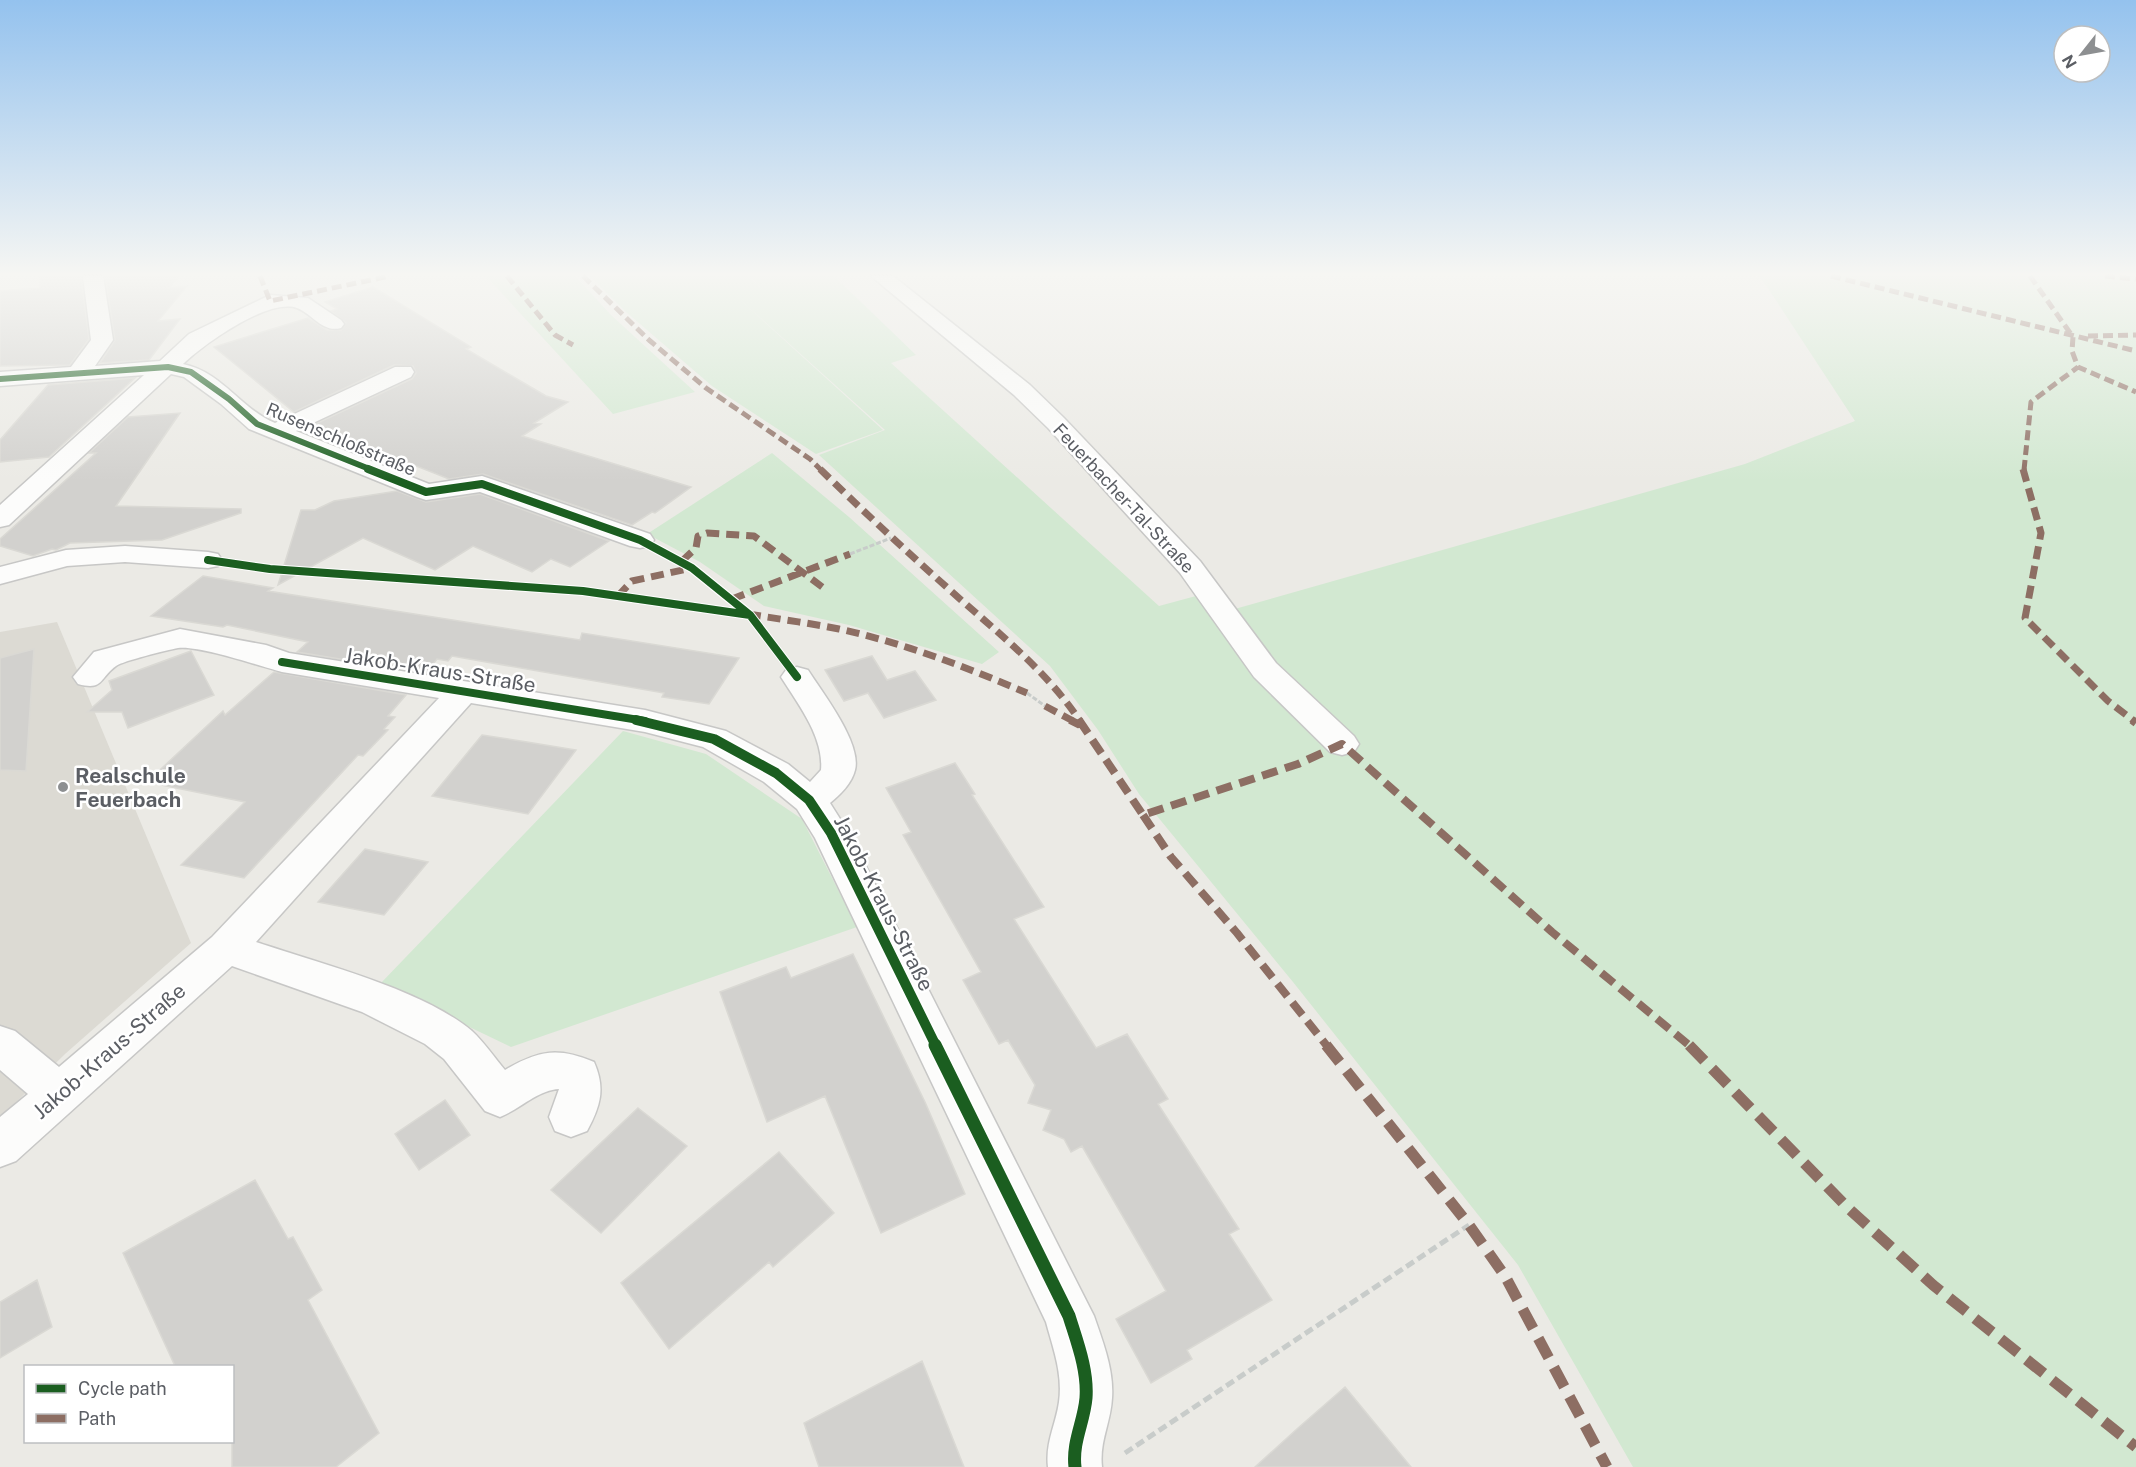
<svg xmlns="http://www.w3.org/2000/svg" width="2136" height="1467" font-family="'Public Sans',sans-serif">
  <rect width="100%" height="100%" fill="#ebeae5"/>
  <path fill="#dcdad3" d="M 57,622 L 191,943 L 65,1054 L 0,1118 L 0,632 Z"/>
  <path fill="#d2e8d1" d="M 486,276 L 575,276 L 611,315 L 695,392 L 613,414 Z
    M 590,276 L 748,276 L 763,290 L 750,276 L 834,276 L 916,355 L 891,363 L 1159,606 L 1196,596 L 1210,616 L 1745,464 L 1855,421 L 1760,276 L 2136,276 L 2136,1467 L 1633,1467 L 1518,1265 L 1293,982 L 1139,794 L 1098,730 L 1050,666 L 819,455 L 885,430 L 735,295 L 883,430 L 816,454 L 712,386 L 625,311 Z
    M 772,453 L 849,517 L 999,652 L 982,664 L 849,625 L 764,606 L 700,562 L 647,534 Z
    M 623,731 L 706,754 L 802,819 L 857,927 L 511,1047 L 380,984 Z"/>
  <path fill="#d2d1ce" stroke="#dad9d4" stroke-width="1.5" d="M 40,276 L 81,276 L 89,339 L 70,365 L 0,366 L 0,291 L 40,288 Z
    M 105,276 L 179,276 L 169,288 L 187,286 L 158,321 L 180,319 L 149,360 L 100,363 L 115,340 Z
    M 373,287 L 471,347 L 466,349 L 546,396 L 568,402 L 534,423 L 541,424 L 522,436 L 691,487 L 655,513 L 652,512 L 632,525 L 483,474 L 449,479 L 313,425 L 412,379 L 416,373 L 413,366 L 394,365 L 294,412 L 214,347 L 308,318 L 327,330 L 341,330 L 346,323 L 331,311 L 337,309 L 325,302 Z
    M 135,378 L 49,457 L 0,462 L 0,440 L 48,385 Z
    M 180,413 L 116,506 L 241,509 L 241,513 L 162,540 L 70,543 L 56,550 L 52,549 L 33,556 L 0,546 L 0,539 L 96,453 L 89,453 L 128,417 Z
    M 397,491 L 426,502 L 480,494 L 609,541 L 570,567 L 551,559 L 532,572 L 473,546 L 435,570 L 363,538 L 278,585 L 301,510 L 315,510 L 334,501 Z
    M 203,576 L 273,588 L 268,591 L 580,640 L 582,633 L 739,658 L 709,704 L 662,697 L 664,693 L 452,656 L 448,661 L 437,659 L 426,673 L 297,652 L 308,642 L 227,625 L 223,627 L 151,616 Z
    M 34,649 L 26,771 L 0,770 L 0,658 Z
    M 191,651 L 214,695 L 128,728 L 122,712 L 87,712 L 112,690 L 109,681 Z
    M 872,656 L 887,680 L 915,671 L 936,700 L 884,718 L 868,693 L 844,701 L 825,670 Z
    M 274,672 L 406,695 L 388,716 L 395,717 L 384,729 L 388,730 L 363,756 L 358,755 L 244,878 L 181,865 L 245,802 L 147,782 L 223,711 L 225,715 Z
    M 482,735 L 527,742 L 576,750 L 528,814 L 432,796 Z
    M 955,763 L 975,794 L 972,795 L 1044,907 L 1014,919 L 1096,1048 L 1127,1034 L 1168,1099 L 1158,1104 L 1239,1229 L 1229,1234 L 1272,1300 L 1187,1350 L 1192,1359 L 1151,1383 L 1116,1319 L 1166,1291 L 1082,1146 L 1071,1152 L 1064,1139 L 1043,1130 L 1051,1110 L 1028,1103 L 1035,1085 L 1008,1040 L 999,1044 L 963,980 L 981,972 L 903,835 L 911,832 L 886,788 Z
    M 365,849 L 428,862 L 384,915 L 318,902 Z
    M 853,954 L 925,1102 L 965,1194 L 881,1233 L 825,1096 L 767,1122 L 720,992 L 786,967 L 791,978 Z
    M 445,1100 L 470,1135 L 419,1170 L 395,1134 Z
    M 638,1108 L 687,1146 L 601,1233 L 551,1190 Z
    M 779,1152 L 834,1213 L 773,1267 L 769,1262 L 669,1349 L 621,1283 Z
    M 255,1180 L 288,1239 L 293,1237 L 322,1290 L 308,1300 L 379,1433 L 336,1467 L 232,1467 L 232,1366 L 175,1366 L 123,1253 Z
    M 37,1280 L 52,1327 L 0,1358 L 0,1302 Z
    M 922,1361 L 964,1467 L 819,1467 L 804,1423 Z
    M 1345,1387 L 1411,1467 L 1255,1467 L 1298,1428 Z"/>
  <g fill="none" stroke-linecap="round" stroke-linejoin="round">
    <g stroke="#c7c7c6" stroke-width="3">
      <path id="minor" d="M 83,276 L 103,276 L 113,340 L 95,366 L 160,361 L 189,334 L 270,295 L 308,298 L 341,320 L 344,324 L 341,328 C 322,333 313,314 297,308 C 268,298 204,344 183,364 C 222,372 241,409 275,423 L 395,367 L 411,367 L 414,372 L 411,377 L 296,431 L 429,484 L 482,476 L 491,479 L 650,534 L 654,540 L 650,546 L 640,548 L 630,546 L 480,492 L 426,500 L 417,497 L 249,429 L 221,404 L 184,377 L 171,374 L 9,525 L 0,527 L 0,505 L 144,375 L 0,386 L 0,372 L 71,367 L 91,340 Z
        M 871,276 L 893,276 L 1030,385 L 1064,418 L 1200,561 L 1276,663 L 1354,736 L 1359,744 L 1354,752 L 1342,755 L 1330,752 L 1254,677 L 1180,573 L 1048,428 L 1014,395 Z
        M 125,546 L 208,552 L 218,554 L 222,560 L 218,566 L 208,568 L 125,562 L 67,566 L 0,584 L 0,567 L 66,550 Z
        M 180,629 L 266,645 L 289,653 L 645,710 L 726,731 L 788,764 L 810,782 L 821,770 C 824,737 798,704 781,677 L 786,670 L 797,667 L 808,670 C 822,692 862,743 855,770 C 852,783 840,795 830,803 L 849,833 L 1094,1316 C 1103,1342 1114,1370 1112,1398 C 1111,1422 1099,1442 1102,1467 L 1048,1467 C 1045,1443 1056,1424 1059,1402 C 1063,1374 1053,1348 1046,1322 L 815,838 L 797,809 L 764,782 L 703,747 L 645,732 L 471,703 L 256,942 C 318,963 422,989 472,1031 C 484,1042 494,1057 505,1070 C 539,1050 558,1047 594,1062 C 606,1089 600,1107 587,1131 L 571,1137 L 555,1131 L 549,1117 L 559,1089 C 538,1090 520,1109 500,1117 L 485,1111 L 444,1059 L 425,1044 L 362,1012 L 232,966 L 16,1161 L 0,1167 L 0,1117 L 28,1094 L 0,1070 L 0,1026 L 15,1031 L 59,1067 L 212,937 L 439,698 L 282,672 C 260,666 198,645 178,648 C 167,650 123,661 116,666 C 99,678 104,691 78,684 L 73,677 L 94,652 Z"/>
    </g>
    <path stroke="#c8ccca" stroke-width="3" stroke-dasharray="5 2" stroke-linecap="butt" d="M 850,554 L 891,538
      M 1027,693 L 1045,706"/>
    <path stroke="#c8ccca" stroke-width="5" stroke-dasharray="9 4.5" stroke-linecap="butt" d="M 1125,1453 L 1469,1225"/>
    <use href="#minor" fill="#fcfcfb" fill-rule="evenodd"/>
    <path stroke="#8d6e63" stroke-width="5" stroke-dasharray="10 5" stroke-linecap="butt" d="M 260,276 L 270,301 L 390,276
      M 507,276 L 555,335 L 573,345
      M 583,276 L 649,340 L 706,388 L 810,459 L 821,470
      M 1831,276 L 2136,351
      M 2030,276 L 2073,337
      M 2105,276 L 2136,279
      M 2088,336 L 2136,335
      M 2073,337 L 2072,351 L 2078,367 L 2136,392
      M 2024,470 L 2031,402 L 2078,367"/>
    <path stroke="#8d6e63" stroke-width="7" stroke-dasharray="13 7" stroke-linecap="butt" d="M 820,469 C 863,511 906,551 951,591 C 997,632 1046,670 1080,721
      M 2023,469 L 2041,533 L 2025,618 L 2108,701 L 2134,721
      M 682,561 L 696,548 L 698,536 L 707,533 L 754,536 L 825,589
      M 618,596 L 632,581 L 692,568
      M 732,599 L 850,554
      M 748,614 C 778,619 809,623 839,629 C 904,643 966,667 1027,693
      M 1045,706 L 1073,721"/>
    <path stroke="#8d6e63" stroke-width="8" stroke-dasharray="16 8" stroke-linecap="butt" d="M 1070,720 L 1080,725
      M 1079,720 L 1143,815 L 1298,764 L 1342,744 L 1552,932 L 1690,1046
      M 2132,720 L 2136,723
      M 1143,815 L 1171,857 L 1237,933 L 1327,1046"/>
    <path stroke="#8d6e63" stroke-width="11" stroke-dasharray="22 11" stroke-linecap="butt" d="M 1326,1045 L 1469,1225 L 1505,1276 L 1607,1467
      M 1689,1045 L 1848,1208 L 1933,1285 L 2136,1447"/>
    <g stroke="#fff" stroke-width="8">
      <path id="cycleway-far3" d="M 0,379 L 168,367 L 191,372 L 229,399 L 257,424 L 372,470"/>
    </g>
    <g stroke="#fff" stroke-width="10">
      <path id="cycleway-far2" d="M 368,469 L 426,492 L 482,484 L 640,540 L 692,568 L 750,615
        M 208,560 L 270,569 L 583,591 L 750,615 L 797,677
        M 282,662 L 645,721"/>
    </g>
    <g stroke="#fff" stroke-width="14">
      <path id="cycleway-far1" d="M 636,720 L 714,739 L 776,773 L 809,800 L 831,833 L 936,1046"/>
    </g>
    <g stroke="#fff" stroke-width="16">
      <path id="cycleway" d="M 935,1045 L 1069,1316 C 1077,1342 1088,1370 1086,1398 C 1084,1422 1072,1442 1075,1467"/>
    </g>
    <use href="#cycleway-far3" stroke="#1b5e20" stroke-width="6"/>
    <use href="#cycleway-far2" stroke="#1b5e20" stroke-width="8"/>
    <use href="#cycleway-far1" stroke="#1b5e20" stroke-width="10"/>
    <use href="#cycleway" stroke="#1b5e20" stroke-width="13"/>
  </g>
  <linearGradient id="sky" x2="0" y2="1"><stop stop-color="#94c2ee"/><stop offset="0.57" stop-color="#f6f6f3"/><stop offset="1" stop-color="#f6f6f3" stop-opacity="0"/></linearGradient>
  <rect width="2136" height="481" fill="url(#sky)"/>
  <circle fill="#8d8f91" stroke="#fff" stroke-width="2" cx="63" cy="787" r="6"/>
  <g text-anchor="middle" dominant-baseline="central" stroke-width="5" stroke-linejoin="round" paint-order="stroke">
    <g font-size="18" fill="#5b5e64" stroke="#fff">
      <text transform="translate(341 439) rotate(23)">Rusenschloßstraße</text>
      <text transform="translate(1124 498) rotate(47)">Feuerbacher-Tal-Straße</text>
    </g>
    <g font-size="21" fill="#5b5e64" stroke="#fff">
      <text transform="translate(440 670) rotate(9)">Jakob-Kraus-Straße</text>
      <text transform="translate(884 903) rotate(63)">Jakob-Kraus-Straße</text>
      <text transform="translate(109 1051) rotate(-41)">Jakob-Kraus-Straße</text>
    </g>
    <g font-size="21" font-weight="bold" fill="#5b5e64" stroke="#fff" text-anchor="start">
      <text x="75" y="775">Realschule<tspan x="75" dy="24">Feuerbach</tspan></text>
    </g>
  </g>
  <rect x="24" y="1365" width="210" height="78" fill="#ffffff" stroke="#bdbfc1" stroke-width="1.5"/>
  <rect x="36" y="1384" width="30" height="9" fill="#1b5e20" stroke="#bdbfc1" stroke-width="1.5"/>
  <text x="78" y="1395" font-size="18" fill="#5b5e64">Cycle path</text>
  <rect x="36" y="1414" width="30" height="9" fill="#8d6e63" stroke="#bdbfc1" stroke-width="1.5"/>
  <text x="78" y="1425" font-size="18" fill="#5b5e64">Path</text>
  <g transform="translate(2082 54) rotate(239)"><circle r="28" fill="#ffffff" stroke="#bdbfc1" stroke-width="1.5"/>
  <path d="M0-4.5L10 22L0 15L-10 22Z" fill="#8d8f91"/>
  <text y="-9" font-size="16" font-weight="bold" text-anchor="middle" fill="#5b5e64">N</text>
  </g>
</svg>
